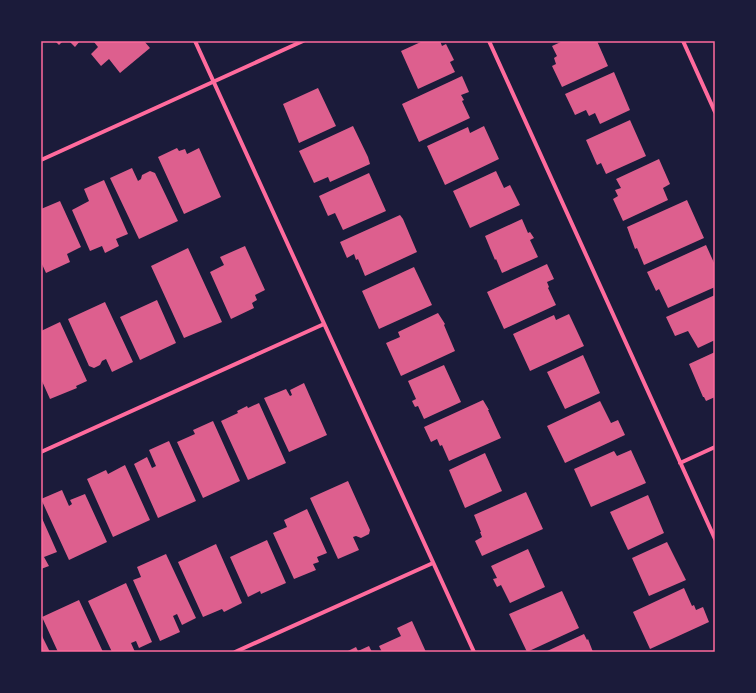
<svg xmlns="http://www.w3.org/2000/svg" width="756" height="693" font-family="'Public Sans',sans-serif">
  <rect width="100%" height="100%" fill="#1b1b3a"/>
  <path fill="#dd5f8e" d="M 55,41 L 63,41 L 59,45 Z
    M 69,41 L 80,41 L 75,47 Z
    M 95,41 L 144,41 L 150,48 L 120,73 L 109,59 L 101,66 L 91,54 L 98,47 L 94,42 Z
    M 423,41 L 440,41 L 442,46 L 446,44 L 454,60 L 450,62 L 455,72 L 418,89 L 401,51 Z
    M 563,41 L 597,41 L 608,66 L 562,87 L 552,66 L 556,64 L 554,58 L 557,56 L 552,46 Z
    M 614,72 L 630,110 L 600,124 L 595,113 L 589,116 L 586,110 L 575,115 L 565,94 Z
    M 462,76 L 469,92 L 461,95 L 464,100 L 462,101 L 470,118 L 419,142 L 402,104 Z
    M 318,88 L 336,126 L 299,143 L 283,104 Z
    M 630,120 L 646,156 L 606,174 L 601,163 L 597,165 L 586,140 Z
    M 353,126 L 368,157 L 370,164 L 330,182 L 328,177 L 314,183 L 299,151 Z
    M 484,126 L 499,159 L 445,185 L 427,146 L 468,127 L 470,133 Z
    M 177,148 L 179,151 L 185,149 L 187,154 L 199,148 L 221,197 L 184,214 L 158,157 Z
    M 659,159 L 670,184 L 663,188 L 668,200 L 623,221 L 613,199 L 618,196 L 615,190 L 621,188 L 616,179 Z
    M 132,168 L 138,181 L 141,179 L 142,175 L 150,171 L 155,173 L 178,221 L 139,239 L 110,178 Z
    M 496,171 L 504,188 L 510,185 L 520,205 L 470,228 L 453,191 Z
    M 369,173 L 386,211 L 343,230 L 335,213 L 328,216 L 319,196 Z
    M 104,180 L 128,234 L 116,239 L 119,246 L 105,253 L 102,246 L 90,251 L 72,210 L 89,201 L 84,189 Z
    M 687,200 L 704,238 L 644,265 L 637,248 L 635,249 L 627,227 Z
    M 60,201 L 81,247 L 67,254 L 70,262 L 46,273 L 41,262 L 41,209 Z
    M 400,215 L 403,219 L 417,252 L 365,276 L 358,259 L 356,260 L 354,254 L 347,258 L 340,242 Z
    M 522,219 L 528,233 L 530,232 L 534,238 L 530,240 L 538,257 L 502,273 L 496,259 L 495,260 L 485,236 Z
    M 706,245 L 715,265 L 715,287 L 668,308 L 659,289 L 656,291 L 647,272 Z
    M 245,246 L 265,290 L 255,295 L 257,300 L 252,303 L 254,308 L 231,319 L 210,272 L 224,265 L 220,257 Z
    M 188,248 L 222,322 L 184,338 L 151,266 Z
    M 547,264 L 554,279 L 547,282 L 549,287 L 548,288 L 556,305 L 504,329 L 487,292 Z
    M 414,267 L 432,305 L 379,329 L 362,291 Z
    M 715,295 L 715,340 L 698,348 L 688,331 L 675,336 L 666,317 Z
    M 157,300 L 176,343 L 140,360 L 120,317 Z
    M 105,302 L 133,362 L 112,372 L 106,359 L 102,361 L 100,365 L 94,368 L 89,366 L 68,319 Z
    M 438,313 L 445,324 L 444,325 L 455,351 L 401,376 L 386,343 L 400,337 L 398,332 Z
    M 569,314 L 584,346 L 530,371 L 513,334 L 554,315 L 556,320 Z
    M 60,322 L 87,381 L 76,386 L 77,388 L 50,399 L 41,379 L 41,331 Z
    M 715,352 L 715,397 L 706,401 L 704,397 L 703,397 L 689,364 Z
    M 583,355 L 600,393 L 565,409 L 547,372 Z
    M 444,365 L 461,402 L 424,419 L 418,406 L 415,407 L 412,401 L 416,399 L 408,381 Z
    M 304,383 L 327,435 L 289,452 L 264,398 L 286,389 L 290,396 L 292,395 L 290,390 Z
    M 483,400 L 489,410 L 488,410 L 501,438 L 449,461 L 442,445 L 440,446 L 437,439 L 431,442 L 424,427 Z
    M 600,401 L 611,423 L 618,420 L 625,435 L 565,463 L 547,426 Z
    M 259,403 L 286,463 L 248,480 L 221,421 L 238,413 L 237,411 L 247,406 L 248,408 Z
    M 213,421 L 240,481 L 203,498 L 177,442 L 195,434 L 193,430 Z
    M 169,441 L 196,501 L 158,518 L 134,464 L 147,457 L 152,468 L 156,466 L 149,450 Z
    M 631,450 L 646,483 L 591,507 L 574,469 L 614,451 L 617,456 Z
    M 485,453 L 502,491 L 465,508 L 449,470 Z
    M 125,465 L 150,520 L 113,537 L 87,479 L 106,470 L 108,474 Z
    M 348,481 L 370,530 L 369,534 L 361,538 L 356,536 L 353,537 L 359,550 L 338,559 L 310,498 Z
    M 62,490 L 69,506 L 72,504 L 70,500 L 85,494 L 107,542 L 69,560 L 41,499 Z
    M 526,492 L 543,529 L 482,556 L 475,541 L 482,537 L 480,532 L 481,532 L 474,515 Z
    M 648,495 L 664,533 L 628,550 L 610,512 Z
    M 307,509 L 327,553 L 317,557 L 319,562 L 313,564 L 316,570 L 294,579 L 273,533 L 287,527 L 284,520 Z
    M 41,516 L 57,552 L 44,557 L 49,566 L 41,569 Z
    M 267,540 L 286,583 L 261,594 L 260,591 L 248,597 L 230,557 Z
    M 667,542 L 686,580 L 649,596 L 632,558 Z
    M 216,544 L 242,603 L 224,612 L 222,609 L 203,617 L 178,562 Z
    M 528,549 L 545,587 L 510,603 L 501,585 L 497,587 L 493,579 L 497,578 L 491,566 Z
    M 166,554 L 196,618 L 182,625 L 177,614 L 173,616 L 180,632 L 160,641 L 133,580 L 141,577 L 137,567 Z
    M 126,583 L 152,642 L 139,648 L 136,641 L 131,643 L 135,652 L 112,652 L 88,601 Z
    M 684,588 L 692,606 L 694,605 L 696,610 L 703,607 L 709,622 L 650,649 L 633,612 Z
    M 562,591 L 579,628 L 527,652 L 509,614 Z
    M 79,600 L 103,652 L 58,652 L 42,617 Z
    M 412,621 L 426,652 L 382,652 L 379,646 L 401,636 L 397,628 Z
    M 584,634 L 587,640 L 588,639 L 593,652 L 545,652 Z
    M 42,636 L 50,652 L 41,652 L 41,637 Z
    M 369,646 L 372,652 L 348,652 L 348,651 L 356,647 L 358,651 Z"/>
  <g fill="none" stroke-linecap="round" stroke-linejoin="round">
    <path stroke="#ff6b9d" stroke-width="4" d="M 195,41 L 474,652
      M 489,41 L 715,539
      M 683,41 L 715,112
      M 41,160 L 303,41
      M 41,452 L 324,324
      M 680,463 L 715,447
      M 235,652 L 433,563"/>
  </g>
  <rect width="756" height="693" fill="none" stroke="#1b1b3a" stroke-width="84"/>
  <rect x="42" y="42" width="672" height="609" fill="none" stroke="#ff6b9d" stroke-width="1.5"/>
</svg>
